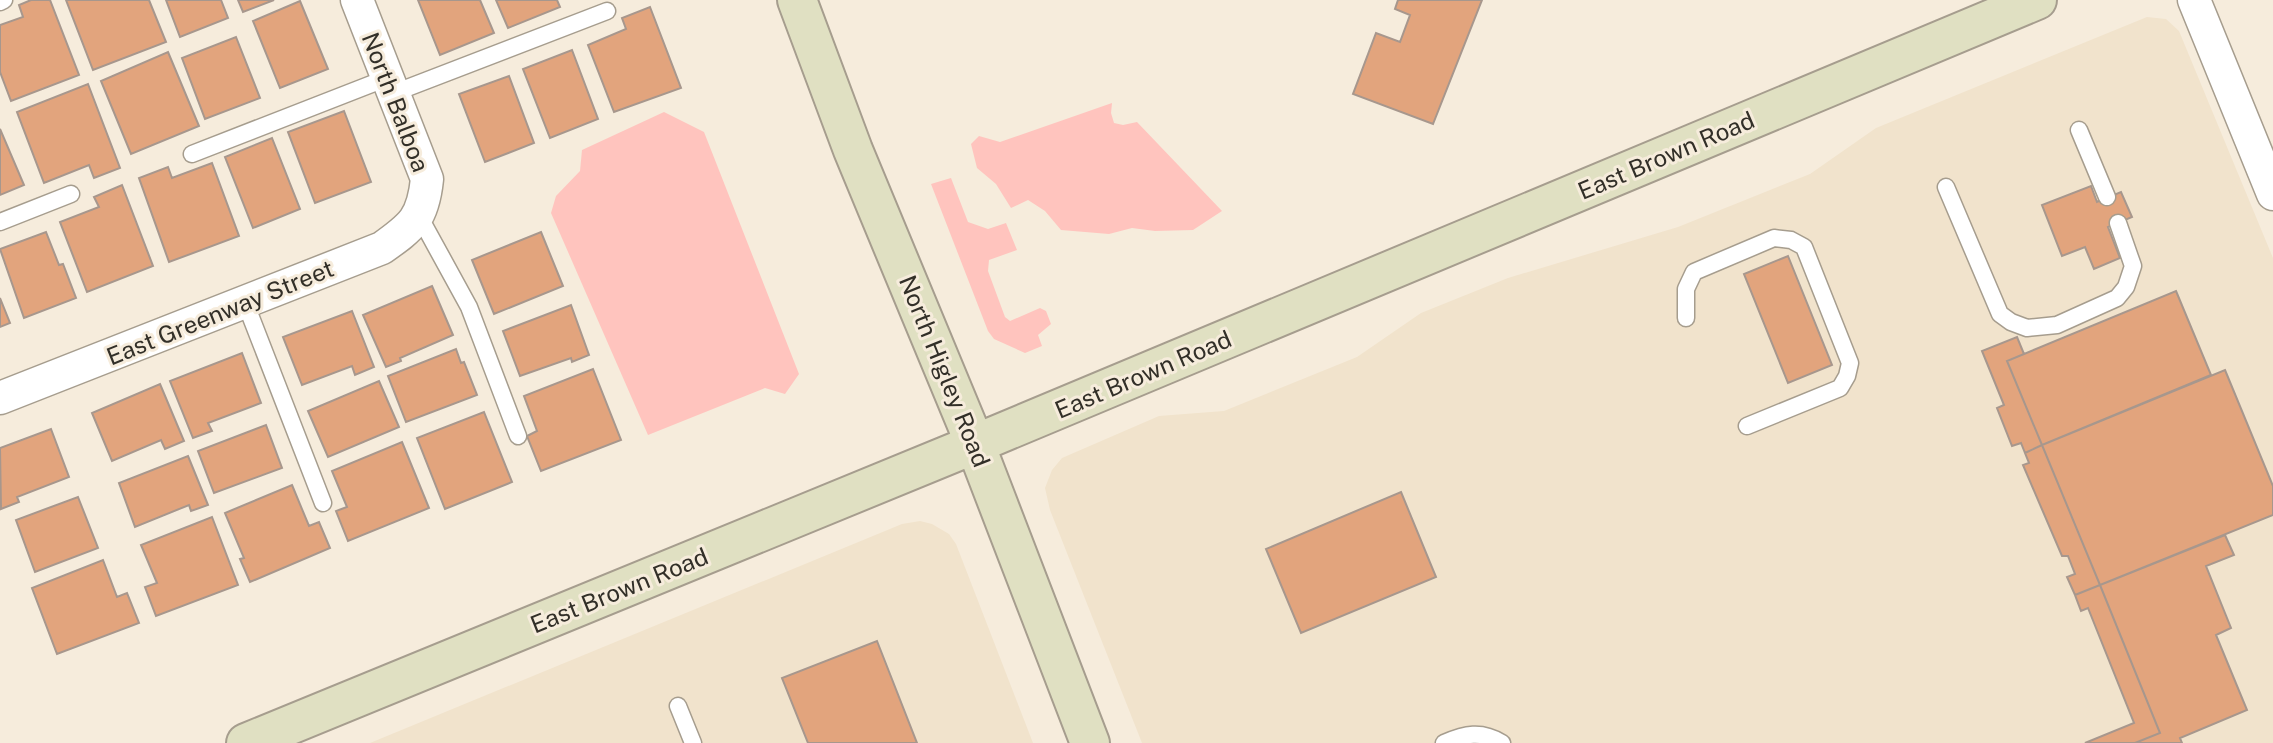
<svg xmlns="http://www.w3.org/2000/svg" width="2273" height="743" font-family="'Public Sans',sans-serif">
  <rect width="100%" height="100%" fill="#f6ecdc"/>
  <path fill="#f1e3cc" d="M 2147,17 L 2166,19 L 2179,31 L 2273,258 L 2273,743 L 1142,743 L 1050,510 L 1045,488 L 1052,470 L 1062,458 L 1159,416 L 1224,411 L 1357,357 L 1421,313 L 1508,278 L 1678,227 L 1810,174 L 1876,128 Z
    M 920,521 L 932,524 L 949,534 L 956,544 L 1033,743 L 370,743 L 902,524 Z"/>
  <path fill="#ffc4be" d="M 1112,103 L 1111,113 L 1114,123 L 1123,125 L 1137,122 L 1222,211 L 1193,230 L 1155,231 L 1132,228 L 1109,234 L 1061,230 L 1045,211 L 1028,200 L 1011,208 L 996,184 L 977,168 L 971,144 L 979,136 L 1000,142 Z
    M 664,112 L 704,132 L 799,374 L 785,394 L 765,388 L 648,435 L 551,213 L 556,196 L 580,171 L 582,150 Z
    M 951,178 L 968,222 L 988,229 L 1006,223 L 1017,250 L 989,260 L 988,271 L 1005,317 L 1010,321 L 1040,308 L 1046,311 L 1051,324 L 1038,335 L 1042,346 L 1025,353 L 994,339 L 988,331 L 931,184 Z"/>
  <path fill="#e2a47d" stroke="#a7978d" stroke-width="2" d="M 31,0 L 50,0 L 79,75 L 11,101 L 0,72 L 0,25 L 23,17 L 19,5 Z
    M 66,0 L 149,0 L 166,42 L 93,70 Z
    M 166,0 L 221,0 L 228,18 L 180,37 Z
    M 238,0 L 274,0 L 243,12 Z
    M 418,0 L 480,0 L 494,33 L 440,55 Z
    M 496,0 L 557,0 L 560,7 L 508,28 Z
    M 1398,0 L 1482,0 L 1433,124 L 1353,94 L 1376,33 L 1400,42 L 1410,15 L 1395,9 Z
    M 300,1 L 328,69 L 280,88 L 253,21 Z
    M 650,7 L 681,88 L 614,112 L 588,45 L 626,29 L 622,18 Z
    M 236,37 L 260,98 L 205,119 L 182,58 Z
    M 572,50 L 598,119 L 550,138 L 523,69 Z
    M 168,52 L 199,126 L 131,154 L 101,81 Z
    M 509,76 L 534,143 L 485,162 L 459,94 Z
    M 88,84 L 120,168 L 94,178 L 89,165 L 44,183 L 17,112 Z
    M 344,111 L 371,182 L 315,203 L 288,132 Z
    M 0,129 L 24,185 L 0,195 Z
    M 272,138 L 300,209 L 253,228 L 225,157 Z
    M 212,163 L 239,236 L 169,262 L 139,178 L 168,167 L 172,178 Z
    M 122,185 L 153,266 L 87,292 L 60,222 L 99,207 L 94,197 Z
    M 2091,186 L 2097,202 L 2121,192 L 2132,217 L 2108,227 L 2120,258 L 2094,269 L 2085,247 L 2062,256 L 2042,205 Z
    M 46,232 L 59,265 L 63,264 L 76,298 L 24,318 L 0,249 Z
    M 541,232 L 563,286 L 494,314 L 472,260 Z
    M 1788,256 L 1832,365 L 1788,383 L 1744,274 Z
    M 432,286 L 453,335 L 400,358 L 401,361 L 386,367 L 363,315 Z
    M 2176,291 L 2211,375 L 2042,445 L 2007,361 Z
    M 0,298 L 10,323 L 0,327 Z
    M 571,305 L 589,355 L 572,362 L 571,358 L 520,376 L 503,331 Z
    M 352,311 L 374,367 L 355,375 L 352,366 L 302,385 L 283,337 Z
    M 2017,337 L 2024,354 L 2007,361 L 2042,445 L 2025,453 L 2021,443 L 2012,446 L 1997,408 L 2004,405 L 1982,351 Z
    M 456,349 L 461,363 L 464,362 L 477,395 L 406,422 L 388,376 Z
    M 242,353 L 261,403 L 208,423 L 212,431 L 193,438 L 170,381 Z
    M 593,369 L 621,440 L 541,471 L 527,436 L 537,431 L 524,396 Z
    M 2225,370 L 2273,486 L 2273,515 L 2100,585 L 2042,445 Z
    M 379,381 L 399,427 L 328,457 L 308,411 Z
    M 160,384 L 184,441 L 165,449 L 161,440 L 112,461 L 92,413 Z
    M 484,412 L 512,482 L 445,509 L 417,438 Z
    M 266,425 L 282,468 L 214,493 L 198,451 Z
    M 51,429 L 69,477 L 17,497 L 19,502 L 1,509 L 0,448 Z
    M 402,442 L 429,508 L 348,541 L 336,511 L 347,507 L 332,471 Z
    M 2042,445 L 2100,585 L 2075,595 L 2067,577 L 2075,574 L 2068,556 L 2062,556 L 2023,465 L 2029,463 L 2025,453 Z
    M 188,456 L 208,505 L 191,511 L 189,505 L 135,527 L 119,483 Z
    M 292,485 L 309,526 L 319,522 L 330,548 L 250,582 L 240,559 L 244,558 L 225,513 Z
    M 1401,492 L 1436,577 L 1301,633 L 1266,549 Z
    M 78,497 L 98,548 L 35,572 L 16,520 Z
    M 212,517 L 238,585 L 156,616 L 145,587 L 157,583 L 141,545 Z
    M 2225,535 L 2234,555 L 2206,566 L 2231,628 L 2216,635 L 2247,710 L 2180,738 L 2182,743 L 2135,743 L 2160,733 L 2100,585 Z
    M 103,560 L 117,597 L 127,593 L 139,623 L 57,654 L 32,588 Z
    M 2100,585 L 2160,733 L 2135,743 L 2085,743 L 2134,723 L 2088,608 L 2081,611 L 2075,595 Z
    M 877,641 L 917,743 L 808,743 L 782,678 Z"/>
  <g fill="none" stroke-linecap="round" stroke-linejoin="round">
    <g stroke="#a69d8e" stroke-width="19">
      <path id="lane" d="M 0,2 L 4,0
        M 394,93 L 607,11
        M 2079,130 L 2107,197
        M 192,154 L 387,78
        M 1946,187 L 2000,314 L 2011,322 L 2027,328 L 2057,325 L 2117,298 L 2126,287 L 2133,266 L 2118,223
        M 418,214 L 469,307 L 518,436
        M 0,222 L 71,194
        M 245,302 L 323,503
        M 1686,318 L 1686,289 L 1694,272 L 1774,238 L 1791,240 L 1804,247 L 1850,363 L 1847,376 L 1840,388 L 1747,426
        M 678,706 L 693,743
        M 1444,743 C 1465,734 1481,730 1502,743"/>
    </g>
    <g stroke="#a69d8e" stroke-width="35">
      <path id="street" d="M 2194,0 L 2273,194
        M 0,398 L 382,248 C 413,226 423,218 427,179 L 357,0"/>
    </g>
    <g stroke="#a69d8e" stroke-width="42">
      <path id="secondary" d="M 797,0 L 853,150 L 975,444 L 1090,743
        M 246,743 L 975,444 L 2037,0"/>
    </g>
    <use href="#lane" stroke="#fff" stroke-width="16"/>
    <use href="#street" stroke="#fff" stroke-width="32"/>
    <use href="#secondary" stroke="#e0e0c2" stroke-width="38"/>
  </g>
  <g text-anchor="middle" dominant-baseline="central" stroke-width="6" stroke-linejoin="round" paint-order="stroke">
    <g font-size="24" fill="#322f28" stroke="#f6ecdc">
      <text transform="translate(396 102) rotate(69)">North Balboa</text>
      <text transform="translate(1666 155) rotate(-23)">East Brown Road</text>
      <text transform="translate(220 312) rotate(-22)">East Greenway Street</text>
      <text transform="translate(945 371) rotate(68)">North Higley Road</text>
      <text transform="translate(1143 374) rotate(-23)">East Brown Road</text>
      <text transform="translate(619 590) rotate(-22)">East Brown Road</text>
    </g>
  </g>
</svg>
